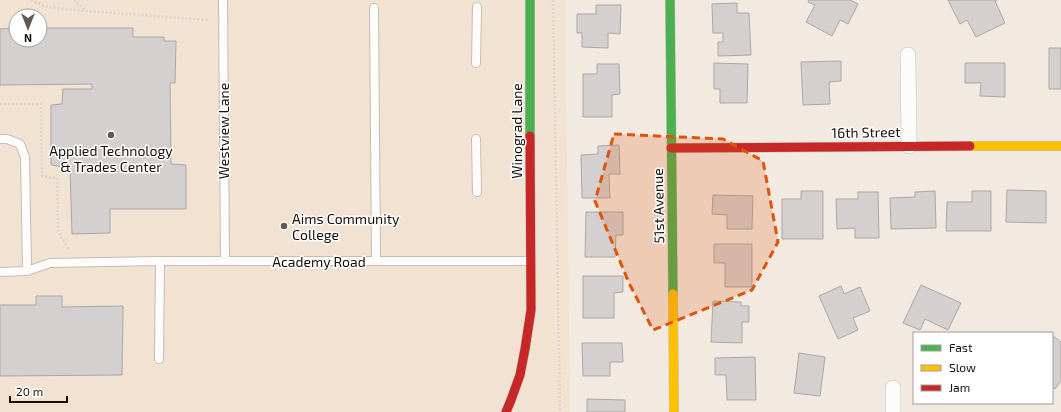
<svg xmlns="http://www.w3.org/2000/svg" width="1061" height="412" font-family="'Exo 2',sans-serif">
  <rect width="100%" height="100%" fill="#f2e9e0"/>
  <path fill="#f1e2d1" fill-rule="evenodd" d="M 0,0 L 565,0 L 570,412 L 0,412 ZM 16,16 L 40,16 L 40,40 L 16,40 Z"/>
  <path fill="#d4d0d0" stroke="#aba7a7" d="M 809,0 L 850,0 L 858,4 L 848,24 L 840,20 L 832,36 L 806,22 L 815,5 L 808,2 Z
    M 948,0 L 997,0 L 995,1 L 1005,23 L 976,37 L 967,20 L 960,24 Z
    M 737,3 L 737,13 L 749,13 L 751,55 L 718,56 L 718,42 L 723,42 L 723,33 L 713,33 L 712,4 Z
    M 596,5 L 621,5 L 620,34 L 608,33 L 608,48 L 582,47 L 582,33 L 577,33 L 577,14 L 596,14 Z
    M 16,28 L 16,40 L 40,40 L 40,28 L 133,28 L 133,37 L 164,37 L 164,41 L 176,41 L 175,83 L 170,83 L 171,164 L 186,165 L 186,209 L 110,209 L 110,233 L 72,234 L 70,168 L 51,165 L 51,105 L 62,104 L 63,89 L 92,89 L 92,84 L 0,85 L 0,29 Z
    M 1049,48 L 1061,48 L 1061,89 L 1049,89 Z
    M 841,61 L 841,81 L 829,82 L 830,104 L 803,105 L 801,62 Z
    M 714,63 L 748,64 L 747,103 L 720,103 L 720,89 L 714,89 Z
    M 965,63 L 1005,63 L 1005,97 L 980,96 L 981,83 L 965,83 Z
    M 597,64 L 619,64 L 620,94 L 612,95 L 612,117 L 583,117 L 583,74 L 597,74 Z
    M 619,145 L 620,174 L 609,174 L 610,198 L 582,198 L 581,155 L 598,154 L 598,146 Z
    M 1007,190 L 1046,191 L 1046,223 L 1006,222 Z
    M 801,191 L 823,191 L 823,239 L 782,239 L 782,199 L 801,199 Z
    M 935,191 L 936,228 L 891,229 L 890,198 L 915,197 L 915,192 Z
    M 972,191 L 991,191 L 991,231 L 946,231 L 947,202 L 972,202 Z
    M 858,192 L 878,192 L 879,238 L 855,238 L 855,228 L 837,229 L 836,199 L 858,199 Z
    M 713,195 L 753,196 L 752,229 L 727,229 L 727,215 L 712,214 Z
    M 586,212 L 623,212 L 623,235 L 616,235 L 615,257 L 585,257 Z
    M 714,244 L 752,244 L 752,287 L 725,287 L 725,263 L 714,263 Z
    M 583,276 L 623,276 L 623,292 L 614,293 L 614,318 L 583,318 Z
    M 921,285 L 961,303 L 948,330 L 925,319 L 920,330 L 903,323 Z
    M 841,286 L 844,294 L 860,287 L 870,311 L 853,318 L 858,330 L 838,339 L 819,296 Z
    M 36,296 L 62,296 L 62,307 L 123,306 L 122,375 L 0,376 L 0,305 L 36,305 Z
    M 713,301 L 741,302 L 741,306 L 749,306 L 749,322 L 742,322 L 742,343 L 711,342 Z
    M 1052,335 L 1061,342 L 1061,381 L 1055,389 L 1052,386 Z
    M 582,343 L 622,343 L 623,362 L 610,362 L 610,376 L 583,376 Z
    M 799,353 L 825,357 L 820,396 L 794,393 Z
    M 755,357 L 756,400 L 727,400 L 726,375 L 715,375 L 715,358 Z
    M 587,399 L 625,400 L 625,412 L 587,412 Z"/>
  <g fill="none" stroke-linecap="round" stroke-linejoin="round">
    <g stroke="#c5beb7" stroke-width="10">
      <path id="lane" d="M 223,0 L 225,261
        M 374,8 L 376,261
        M 476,63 L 477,7
        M 0,139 L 7,139 L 20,144 L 25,157 L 27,271
        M 476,139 L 477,192
        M 0,272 L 27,271 L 50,263 L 160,261 L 530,261
        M 159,359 L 160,261"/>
    </g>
    <g stroke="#c5beb7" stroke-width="16">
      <path id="street" d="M 908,55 L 909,146
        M 893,388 L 893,412"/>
    </g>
    <g stroke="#c5beb7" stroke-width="10">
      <path id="fast" d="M 530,0 L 530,136
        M 670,0 L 673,294"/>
    </g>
    <g stroke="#c5beb7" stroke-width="10">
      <path id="slow" d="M 970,146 L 1061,146
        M 673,294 L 674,412"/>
    </g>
    <g stroke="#c5beb7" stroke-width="10">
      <path id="jam" d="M 671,148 L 970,146
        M 506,412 L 511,400 L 520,375 L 525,349 L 531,310 L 530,136"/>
    </g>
    <path stroke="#d8d5d2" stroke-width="2.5" stroke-dasharray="2 2" stroke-linecap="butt" d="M 31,0 L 48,7 L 85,11
      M 74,0 L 86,11 L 209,20
      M 553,0 L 560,412
      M 0,104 L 41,104 L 42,176 L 57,178 L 58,232 L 68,248 L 70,248"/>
    <use href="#lane" stroke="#fdfcfa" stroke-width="8"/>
    <use href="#street" stroke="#fdfcfa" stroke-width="15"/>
    <use href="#fast" stroke="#4caf50" stroke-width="9"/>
    <use href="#slow" stroke="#ffc107" stroke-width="9"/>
    <use href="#jam" stroke="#c62828" stroke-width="9"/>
  </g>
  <path fill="#dd550c" fill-opacity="0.2" stroke="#dd550c" stroke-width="3" stroke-dasharray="8 5" stroke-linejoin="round" d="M 614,134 L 723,139 L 763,161 L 778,242 L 752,290 L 653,330 L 629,283 L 595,201 Z"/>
  <g fill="#615b54" stroke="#fff" stroke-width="1.5">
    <circle cx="111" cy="135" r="4"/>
    <circle cx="284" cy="226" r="4"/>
  </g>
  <g text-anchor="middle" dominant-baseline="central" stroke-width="3" stroke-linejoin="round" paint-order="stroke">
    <g font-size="14" fill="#130e08" stroke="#fff">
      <text transform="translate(223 131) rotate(-90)">Westview Lane</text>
      <text transform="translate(516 131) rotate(-90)">Winograd Lane</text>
      <text transform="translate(866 132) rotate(-1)">16th Street</text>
      <text transform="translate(658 206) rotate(-91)">51st Avenue</text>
      <text x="319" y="261">Academy Road</text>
    </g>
    <g font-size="14" fill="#130e08" stroke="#fff">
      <text x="111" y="150">Applied Technology<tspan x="111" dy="16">&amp; Trades Center</tspan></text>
      <text x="292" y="218" text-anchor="start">Aims Community<tspan x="292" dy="16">College</tspan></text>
    </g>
  </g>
  <rect x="913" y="332" width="140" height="72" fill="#ffffff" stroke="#a19f9c"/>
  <rect x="921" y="345" width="20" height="6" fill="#4caf50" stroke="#a19f9c"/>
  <text x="949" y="352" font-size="12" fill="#130e08">Fast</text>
  <rect x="921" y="365" width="20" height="6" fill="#ffc107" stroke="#a19f9c"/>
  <text x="949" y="372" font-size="12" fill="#130e08">Slow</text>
  <rect x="921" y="385" width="20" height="6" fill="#c62828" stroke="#a19f9c"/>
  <text x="949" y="392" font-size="12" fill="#130e08">Jam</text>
  <g transform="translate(28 28) rotate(180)"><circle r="19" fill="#ffffff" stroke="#a19f9c"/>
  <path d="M0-3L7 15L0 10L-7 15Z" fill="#615b54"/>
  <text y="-6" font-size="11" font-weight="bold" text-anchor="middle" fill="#130e08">N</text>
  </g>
  <path d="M10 396v6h57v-6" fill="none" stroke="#130e08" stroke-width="2"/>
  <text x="16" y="396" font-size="12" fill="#130e08" stroke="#ffffff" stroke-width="3" paint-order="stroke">20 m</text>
</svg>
